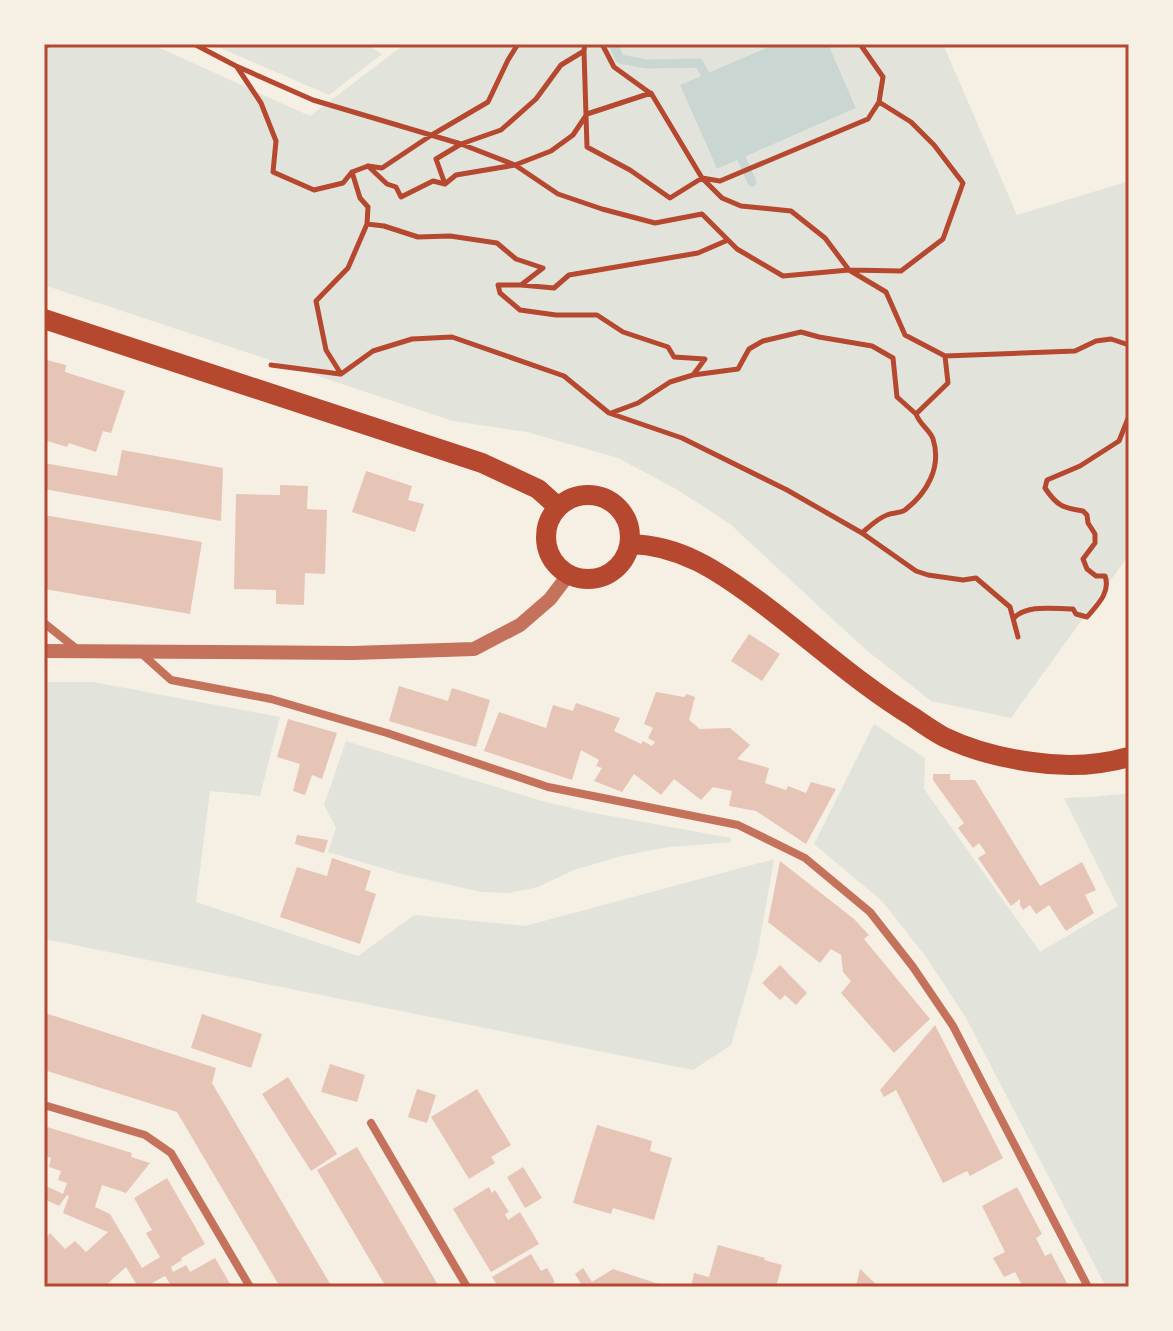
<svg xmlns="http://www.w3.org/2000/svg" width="1173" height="1331" font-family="'Noto Sans',sans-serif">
  <rect width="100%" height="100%" fill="#f6efe4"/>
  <path fill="#e2e4dc" d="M 44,44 L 151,44 L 310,116 L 405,44 L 775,44 L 680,85 L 717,169 L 856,108 L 828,44 L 943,44 L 1017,215 L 1129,181 L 1129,555 L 1011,718 L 931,701 L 865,649 L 730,524 L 676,489 L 618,458 L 527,432 L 453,421 L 44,285 Z
    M 211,44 L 366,44 L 382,54 L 329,95 Z
    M 44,682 L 93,682 L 280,717 L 260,796 L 210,791 L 196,902 L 358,956 L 414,915 L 525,926 L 774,859 L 758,951 L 731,1045 L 693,1070 L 44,939 Z
    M 874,724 L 925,758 L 924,789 L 1040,952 L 1118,906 L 1064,798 L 1093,797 L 1129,793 L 1129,1287 L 1106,1287 L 966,1018 L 926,957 L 882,901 L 814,844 Z
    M 346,741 L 542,801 L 589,812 L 731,838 L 731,842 L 669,847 L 621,856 L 574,870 L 538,887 L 509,893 L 481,892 L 402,874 L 328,852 L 336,828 L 324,805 Z"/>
  <path fill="#c9d6d2" d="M 775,44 L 828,44 L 856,108 L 717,169 L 680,85 Z"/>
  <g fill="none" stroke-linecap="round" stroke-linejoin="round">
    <path stroke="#c9d6d2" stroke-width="9" d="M 613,44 L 620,59 L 646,64 L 699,63 L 709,83
      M 737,148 L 752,182"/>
  </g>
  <path fill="#e6c5b7" d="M 47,360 L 66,365 L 65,372 L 125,391 L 111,433 L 103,431 L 96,452 L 69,443 L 67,447 L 44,440 L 44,370 Z
    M 122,450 L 223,468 L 221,521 L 44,489 L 44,463 L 117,476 Z
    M 366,471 L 412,486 L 408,500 L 424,504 L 415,532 L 352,512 Z
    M 280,485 L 308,486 L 307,509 L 327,510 L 325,574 L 305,573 L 304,605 L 276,604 L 276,590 L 234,589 L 236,494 L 280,495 Z
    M 44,515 L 202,542 L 190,614 L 44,589 Z
    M 749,634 L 780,654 L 762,681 L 731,661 Z
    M 399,686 L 448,701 L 452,688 L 490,700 L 476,747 L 389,721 Z
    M 656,692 L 684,697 L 687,694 L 695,697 L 689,720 L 700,729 L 730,728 L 750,745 L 737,759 L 769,768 L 765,783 L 786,790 L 788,786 L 806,793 L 811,782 L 836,789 L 806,844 L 756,811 L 729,806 L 732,791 L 713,787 L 701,800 L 674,779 L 661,795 L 634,774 L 622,792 L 594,781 L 602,768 L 596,766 L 599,760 L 581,750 L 572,780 L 484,751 L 499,712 L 546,728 L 553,705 L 573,711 L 576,703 L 620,718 L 614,731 L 641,744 L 643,741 L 652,746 L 655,742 L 648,738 L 653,728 L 644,724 Z
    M 288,719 L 337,733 L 322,779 L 312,775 L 305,795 L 293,791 L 300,764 L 277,757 Z
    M 933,774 L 950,774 L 950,780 L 975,780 L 1040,886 L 1082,862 L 1096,890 L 1085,895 L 1094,913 L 1066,931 L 1049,905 L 1036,914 L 1030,905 L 1023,910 L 1020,905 L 1020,899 L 1011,906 L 978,858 L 986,853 L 979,843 L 973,848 L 958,828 L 964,823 L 933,780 Z
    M 297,835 L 328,840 L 324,853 L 295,844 Z
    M 332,858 L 371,871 L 365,890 L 376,894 L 360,944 L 280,917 L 297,867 L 327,876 Z
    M 780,861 L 854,919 L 869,935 L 864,939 L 930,1019 L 894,1053 L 841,993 L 851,981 L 843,972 L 841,955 L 831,949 L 820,963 L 768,922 Z
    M 780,965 L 807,993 L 796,1005 L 785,995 L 780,1000 L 762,983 Z
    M 44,1006 L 47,1007 L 45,1013 L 216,1068 L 212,1083 L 332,1287 L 280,1287 L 177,1112 L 44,1070 Z
    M 202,1014 L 262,1034 L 251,1068 L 191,1048 Z
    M 935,1025 L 1003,1158 L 970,1176 L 967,1171 L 943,1183 L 896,1090 L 884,1097 L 880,1090 Z
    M 330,1064 L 365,1075 L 357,1102 L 321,1092 Z
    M 288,1077 L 337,1154 L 311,1171 L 262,1094 Z
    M 417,1089 L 436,1095 L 427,1123 L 408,1117 Z
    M 477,1089 L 511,1145 L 491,1157 L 495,1163 L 469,1179 L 431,1117 Z
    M 597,1125 L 652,1141 L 650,1151 L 672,1158 L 654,1220 L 613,1208 L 611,1214 L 573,1203 Z
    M 44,1126 L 132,1153 L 131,1157 L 150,1163 L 126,1193 L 102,1185 L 95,1207 L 110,1214 L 142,1268 L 160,1257 L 146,1233 L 152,1230 L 134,1198 L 167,1178 L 205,1244 L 181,1258 L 182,1260 L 171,1267 L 173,1272 L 186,1265 L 190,1272 L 215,1258 L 232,1287 L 172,1287 L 165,1276 L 152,1283 L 155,1287 L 138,1287 L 126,1267 L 104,1287 L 52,1287 L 44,1280 L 44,1240 L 50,1233 L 65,1249 L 75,1241 L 86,1252 L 108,1232 L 63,1213 L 69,1196 L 67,1195 L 59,1206 L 44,1199 L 44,1185 L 63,1194 L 67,1183 L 58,1180 L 61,1171 L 49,1167 L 51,1158 L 44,1156 Z
    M 357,1147 L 393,1208 L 439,1287 L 386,1287 L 317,1170 Z
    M 523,1167 L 542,1198 L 525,1208 L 507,1177 Z
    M 489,1187 L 492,1193 L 495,1190 L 509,1212 L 505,1214 L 508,1220 L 520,1212 L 539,1244 L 491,1272 L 453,1209 Z
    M 1017,1187 L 1042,1234 L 1036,1238 L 1045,1256 L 1051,1253 L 1069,1287 L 1023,1287 L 1015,1272 L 1004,1277 L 993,1258 L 1005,1252 L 982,1206 Z
    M 718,1245 L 765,1258 L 764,1260 L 782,1265 L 776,1287 L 691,1287 L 694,1273 L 709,1277 Z
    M 531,1254 L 541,1271 L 547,1268 L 555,1282 L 549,1285 L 550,1287 L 498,1287 L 492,1277 Z
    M 583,1268 L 592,1282 L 613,1269 L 668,1287 L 583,1287 L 575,1274 Z
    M 860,1269 L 879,1287 L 856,1287 Z"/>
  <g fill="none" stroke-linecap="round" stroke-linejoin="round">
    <path stroke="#b5482f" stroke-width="5" d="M 194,44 L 236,66 L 313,100 L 461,144 L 515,165 L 558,194 L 602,209 L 655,223 L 702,214 L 737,249 L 783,276 L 849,270 L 886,292 L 905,335 L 945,356 L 948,383 L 916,414 C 920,425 930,430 933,439 C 942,467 927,493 905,510 C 899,514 893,512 887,515 C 878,518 869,527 862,533
      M 602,44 L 614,67 L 650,93
      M 44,47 L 49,44
      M 584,51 L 587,147 L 630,170 L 670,198 L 702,178 L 722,198 L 741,206 L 791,211 L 825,238 L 849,270 L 901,271 L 943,239 L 963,183 L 934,145 L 911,122 L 879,102
      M 237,67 L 261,103 L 276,141 L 273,172 L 314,190 L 343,183 L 352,172 L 368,166 L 382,168 L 430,136 L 488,102 L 508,60 L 518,44
      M 368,166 L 387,184 L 396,187 L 401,197 L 433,181 L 445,184 L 436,159 L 461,144 L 501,130 L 536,99 L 561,65 L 584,51 L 585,44
      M 352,172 L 360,198 L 368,207 L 367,224 L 348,268 L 316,301 L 326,350 L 341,374 L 373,351 L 412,339 L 452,337 L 564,376 L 609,413 L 682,438 L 787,490 L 862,533 L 916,571 L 928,575 L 963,580 L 976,578 L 1010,607 L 1018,637
      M 445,184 L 456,175 L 515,165 L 551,151 L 573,135 L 587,114 L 651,93 L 702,178 L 720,181 L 868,119 L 879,102 L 883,77 L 860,44
      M 367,224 L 384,226 L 418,237 L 450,236 L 497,243 L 516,259 L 543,268 L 521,285 L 498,285 L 500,293 L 520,310 L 556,315 L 597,315 L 623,332 L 668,347 L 674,357 L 705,359 L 693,375
      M 521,285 L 554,288 L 569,275 L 698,253 L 728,240
      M 945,356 L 1075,351 L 1096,341 L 1111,339 L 1129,345
      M 271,365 L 340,374
      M 611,413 L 638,403 L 670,382 L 693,375 L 738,369 L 749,349 L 763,341 L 801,332 L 819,337 L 872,346 L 893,358 L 897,397 L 916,414
      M 1014,618 C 1027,604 1054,609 1073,609 L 1076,614 L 1087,617 C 1097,605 1111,592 1105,576 L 1096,576 L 1087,569 L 1083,559 L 1095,543 L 1095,534 L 1088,523 L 1087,515 L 1083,511 C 1063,508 1057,506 1045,488 L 1047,480 L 1080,466 L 1119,441 L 1129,416"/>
    <path stroke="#c5725c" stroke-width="8" d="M 44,623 L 78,650
      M 142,654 L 171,680 L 271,699 L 387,733 L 548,787 L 738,825 L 805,858 L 870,912 L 913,967 L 953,1026 L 1088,1287
      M 44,1105 L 145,1135 L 171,1153 L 250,1287
      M 371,1123 L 467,1287"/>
    <path stroke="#c5725c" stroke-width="14" d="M 44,651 L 353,653 L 474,649 L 520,625 L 550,599 L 569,574"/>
    <path stroke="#b5482f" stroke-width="20" d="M 44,319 L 482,463 L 538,489 L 558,507
      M546 537a42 42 0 1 1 84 0a42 42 0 1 1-84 0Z
      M 630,544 C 680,545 718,571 756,599 C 809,638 857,683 913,717 C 923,724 933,731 944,737 C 971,750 1002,758 1032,762 C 1064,767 1097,766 1129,757"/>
  </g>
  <rect width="1173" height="1331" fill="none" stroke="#f6efe4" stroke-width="92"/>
  <rect x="46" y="46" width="1081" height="1239" fill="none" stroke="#b5482f" stroke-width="3"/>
</svg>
